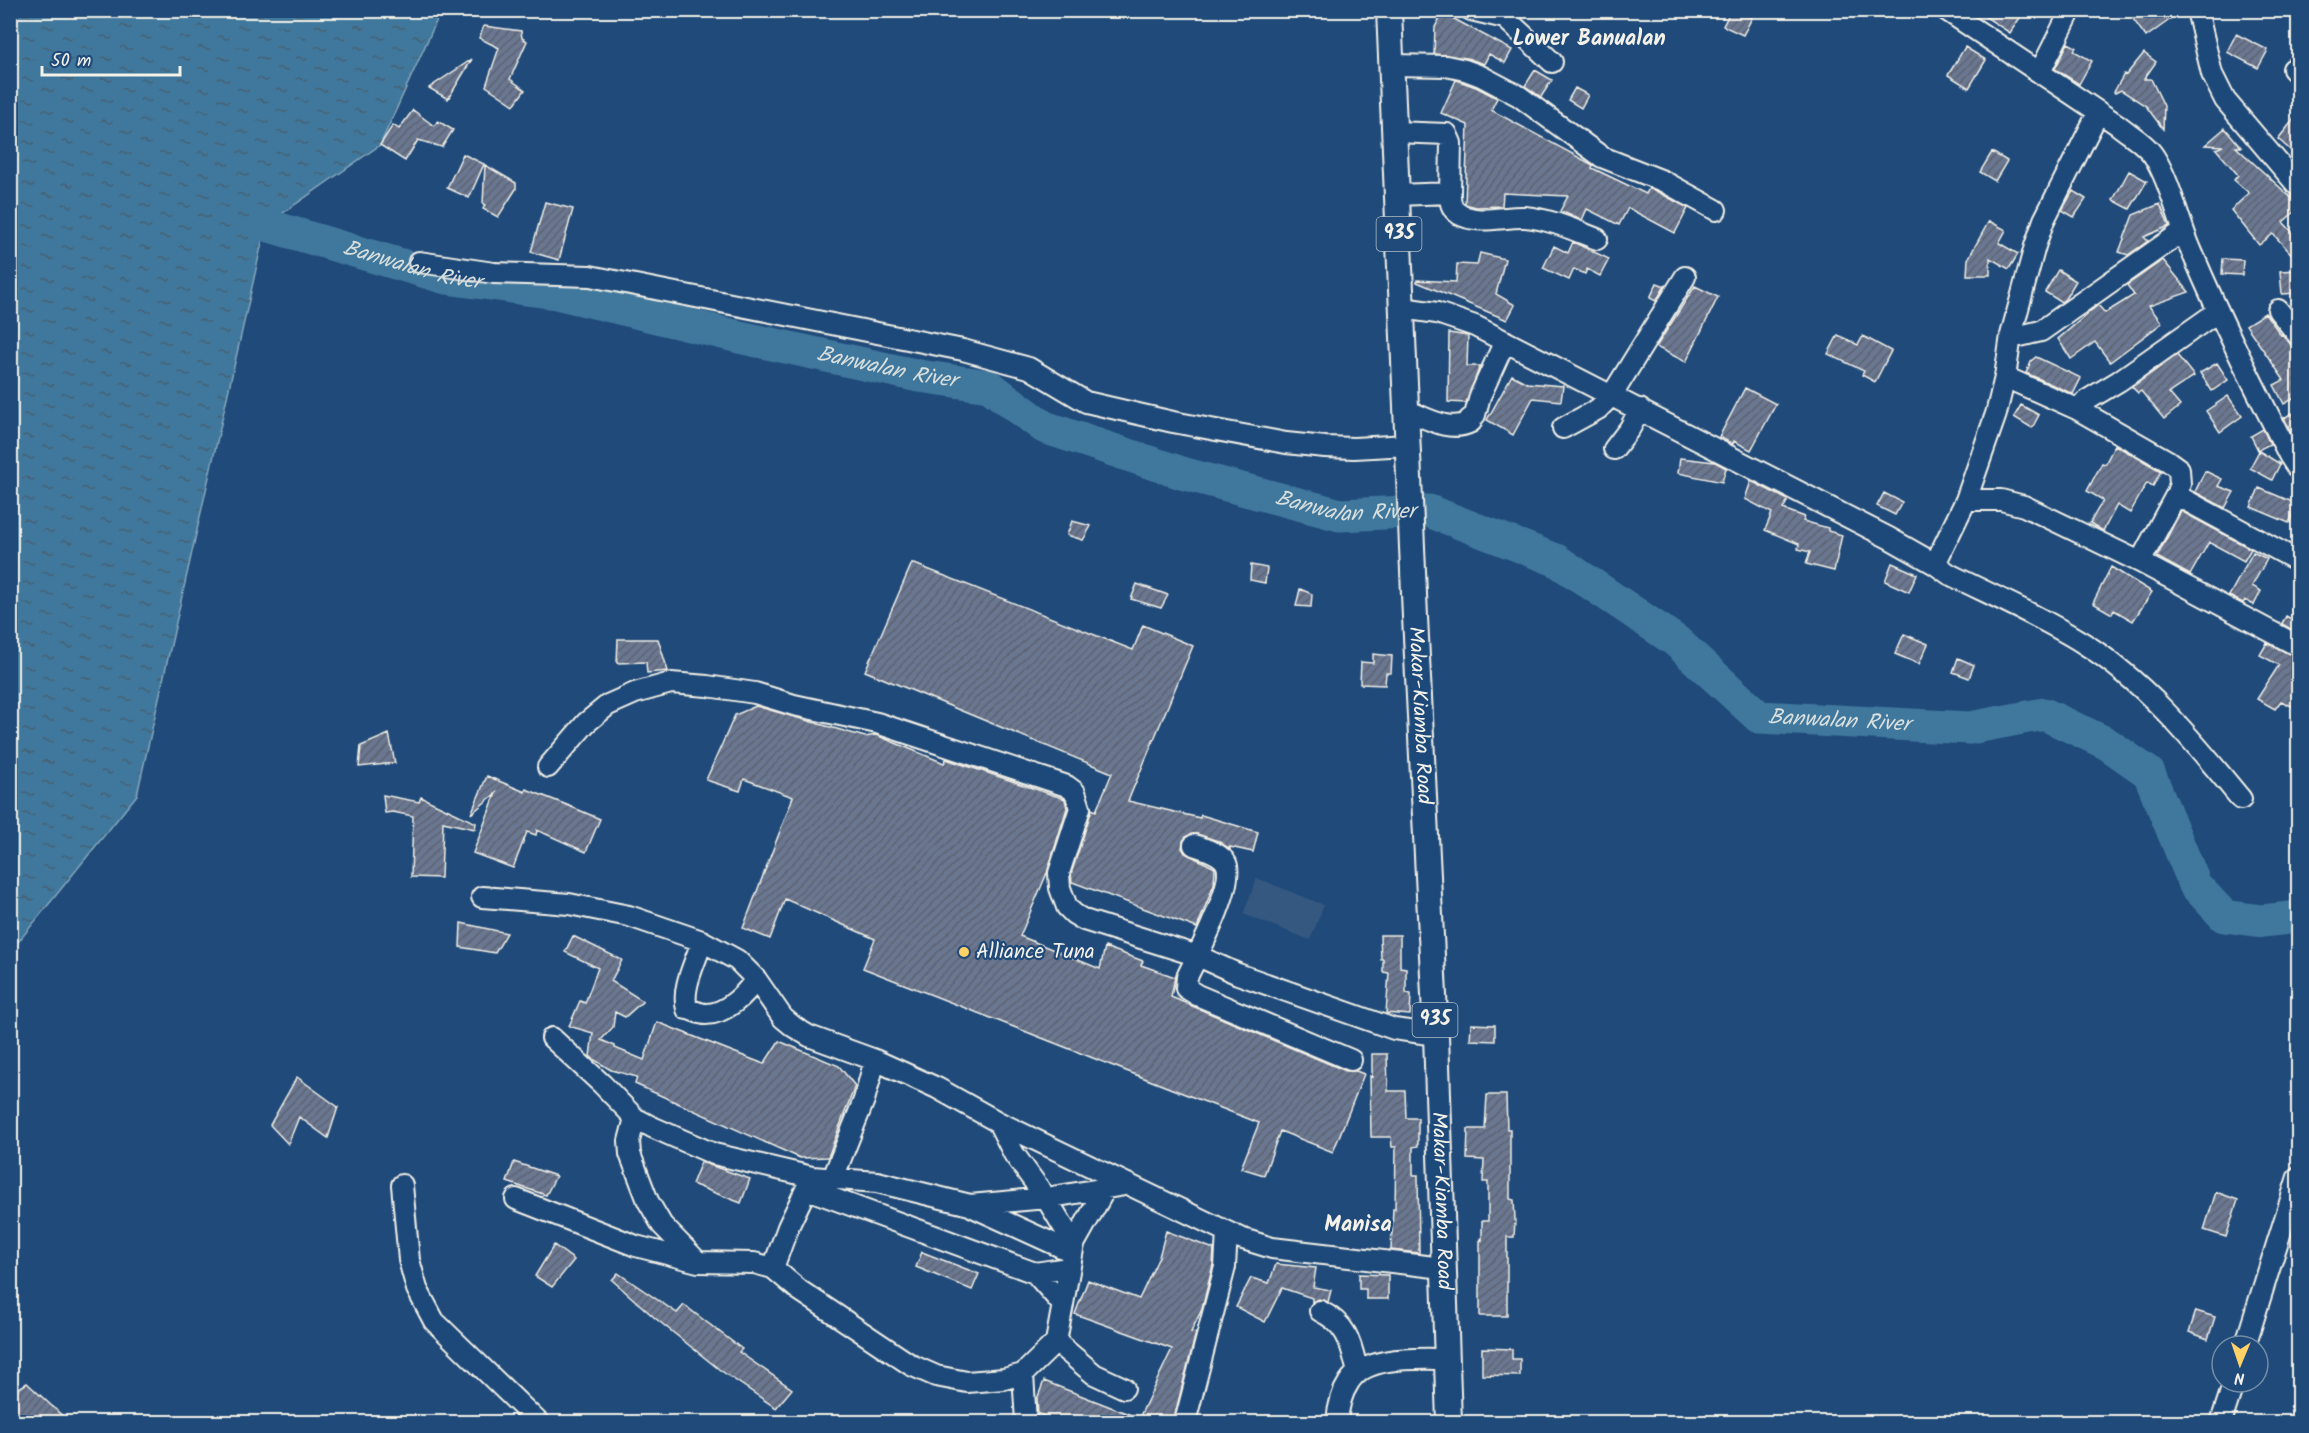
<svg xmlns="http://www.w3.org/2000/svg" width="2309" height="1433" font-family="Kalam,sans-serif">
  <defs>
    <pattern id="water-ripples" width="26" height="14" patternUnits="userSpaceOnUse" patternTransform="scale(1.5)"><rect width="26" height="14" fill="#41789d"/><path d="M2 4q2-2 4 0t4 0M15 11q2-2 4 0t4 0" fill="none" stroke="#456072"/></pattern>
    <pattern id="building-hatch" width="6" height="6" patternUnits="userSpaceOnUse" patternTransform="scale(1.5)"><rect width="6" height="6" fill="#6b7791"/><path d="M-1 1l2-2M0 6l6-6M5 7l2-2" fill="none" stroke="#5c626f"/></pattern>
  </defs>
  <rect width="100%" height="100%" fill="#1f4a7a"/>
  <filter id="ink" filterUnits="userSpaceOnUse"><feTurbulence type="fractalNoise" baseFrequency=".0167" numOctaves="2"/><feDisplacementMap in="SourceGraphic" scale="12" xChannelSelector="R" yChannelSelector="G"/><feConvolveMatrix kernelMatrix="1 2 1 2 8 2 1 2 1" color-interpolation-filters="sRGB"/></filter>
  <g filter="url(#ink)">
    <path fill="#365881" d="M 1257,878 L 1324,905 L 1310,940 L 1243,914 Z"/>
    <path fill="url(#water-ripples)" stroke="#89a8bb" stroke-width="1.5" d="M 11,10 L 441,11 L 380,145 L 266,225 L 137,795 L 11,951 Z"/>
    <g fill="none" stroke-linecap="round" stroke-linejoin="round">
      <path stroke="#41789d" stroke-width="33" id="s1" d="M 266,225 L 446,278 L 556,293 L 739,337 L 919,376 L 989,386 L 1044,427 L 1185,474 L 1340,515 L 1429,511 L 1556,560 L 1676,641 L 1759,717 L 1970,728 L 2044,714 L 2106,743 L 2149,773 L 2195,885 L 2224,916 L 2262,921 L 2298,917"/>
    </g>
    <path fill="url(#building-hatch)" stroke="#f4f1e8" stroke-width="1.5" d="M 1731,10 L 1737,10 L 1752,18 L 1743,35 L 1723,26 Z
      M 1975,10 L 2025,10 L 2010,33 Z
      M 2145,10 L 2183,10 L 2146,37 L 2133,19 Z
      M 1443,13 L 1512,50 L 1505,63 L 1489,54 L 1484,64 L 1467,58 L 1434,54 L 1435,27 Z
      M 484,26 L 521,31 L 522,38 L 527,41 L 510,79 L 525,90 L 514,105 L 486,86 L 499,48 L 479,38 Z
      M 2236,34 L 2268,50 L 2258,68 L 2227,52 Z
      M 2068,43 L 2076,47 L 2074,51 L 2092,61 L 2079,84 L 2055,69 Z
      M 1965,47 L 1986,60 L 1969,88 L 1948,75 Z
      M 2144,53 L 2156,62 L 2144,79 L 2151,79 L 2164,106 L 2163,129 L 2146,106 L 2121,90 L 2115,93 L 2114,92 L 2124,74 L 2126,75 Z
      M 472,59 L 448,99 L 429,88 Z
      M 1535,70 L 1552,80 L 1541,97 L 1525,86 Z
      M 1456,80 L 1476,87 L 1497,98 L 1491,110 L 1593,165 L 1592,168 L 1646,194 L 1649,188 L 1658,192 L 1688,208 L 1675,233 L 1628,208 L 1619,225 L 1587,209 L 1582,220 L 1560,211 L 1568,196 L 1503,193 L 1502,206 L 1476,207 L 1465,204 L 1468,125 L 1441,113 Z
      M 1575,88 L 1588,95 L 1581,108 L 1568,100 Z
      M 413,110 L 434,126 L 438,121 L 453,130 L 442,147 L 418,140 L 405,161 L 380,145 L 393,125 L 399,129 Z
      M 2298,114 L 2298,157 L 2278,139 Z
      M 2225,128 L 2241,147 L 2236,147 L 2298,204 L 2298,209 L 2283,222 L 2298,238 L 2298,261 L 2273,234 L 2259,245 L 2231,210 L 2249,193 L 2234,180 L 2238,175 L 2216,149 L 2223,146 L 2205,145 Z
      M 1992,152 L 2007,161 L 1995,181 L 1980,172 Z
      M 463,154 L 484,164 L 469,198 L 447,188 Z
      M 485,165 L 516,183 L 516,189 L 498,217 L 483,209 L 485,205 L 483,204 Z
      M 2129,171 L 2147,181 L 2130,209 L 2113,200 Z
      M 2073,191 L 2086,199 L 2074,217 L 2062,210 Z
      M 545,202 L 573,209 L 559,260 L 531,252 Z
      M 2160,204 L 2169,226 L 2144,237 L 2148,241 L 2128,255 L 2119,252 L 2133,215 Z
      M 1989,221 L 2006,230 L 1999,243 L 2018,254 L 2009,269 L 1990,258 L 1990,275 L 1967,275 L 1968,259 Z
      M 1573,242 L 1609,259 L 1600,276 L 1587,269 L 1585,274 L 1574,269 L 1569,280 L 1543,268 L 1554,246 L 1568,253 Z
      M 1480,253 L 1505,259 L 1496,294 L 1515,305 L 1507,320 L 1417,282 L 1417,280 L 1456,282 L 1457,264 L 1477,265 Z
      M 2223,259 L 2243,260 L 2242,275 L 2222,274 Z
      M 2163,260 L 2189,292 L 2149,306 L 2162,323 L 2110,362 L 2095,342 L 2071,359 L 2058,339 L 2098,305 L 2105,313 L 2134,295 L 2127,285 Z
      M 2058,270 L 2076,281 L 2065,299 L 2061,302 L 2045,292 Z
      M 2298,270 L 2298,293 L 2282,294 L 2280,271 Z
      M 1657,283 L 1665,286 L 1656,301 L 1650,298 Z
      M 1695,286 L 1718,297 L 1686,362 L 1656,347 Z
      M 2265,313 L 2281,335 L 2282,334 L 2298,353 L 2298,401 L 2296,397 L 2284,404 L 2274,385 L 2284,380 L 2246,325 Z
      M 1449,333 L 1468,336 L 1467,366 L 1480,366 L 1466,403 L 1448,402 Z
      M 1838,335 L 1858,345 L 1863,336 L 1891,351 L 1875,382 L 1862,375 L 1864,371 L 1828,354 Z
      M 2177,355 L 2194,376 L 2169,393 L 2180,406 L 2164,419 L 2141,391 L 2138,393 L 2132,387 Z
      M 2036,357 L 2081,378 L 2073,394 L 2026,373 L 2031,361 Z
      M 2217,363 L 2228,380 L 2212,391 L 2200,373 Z
      M 1512,375 L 1527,383 L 1563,386 L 1561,401 L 1533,398 L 1513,435 L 1487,420 Z
      M 1745,388 L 1776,404 L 1751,450 L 1734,441 L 1733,444 L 1719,437 Z
      M 2228,396 L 2242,416 L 2220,432 L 2206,411 Z
      M 2021,405 L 2039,415 L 2032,428 L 2014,417 Z
      M 2292,413 L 2298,430 L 2292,433 L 2284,418 Z
      M 2263,429 L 2270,444 L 2258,450 L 2251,436 Z
      M 2115,445 L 2161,471 L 2153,486 L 2147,483 L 2130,513 L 2117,505 L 2103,531 L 2090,523 L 2103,500 L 2087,491 L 2102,463 L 2105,464 Z
      M 2259,451 L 2280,464 L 2272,480 L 2250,468 Z
      M 1680,458 L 1715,462 L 1726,468 L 1722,482 L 1678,473 Z
      M 2205,471 L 2222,479 L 2218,486 L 2234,492 L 2225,508 L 2195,492 Z
      M 1751,481 L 1788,500 L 1783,509 L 1805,517 L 1803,521 L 1828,528 L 1828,531 L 1842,535 L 1834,571 L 1806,564 L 1810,552 L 1798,549 L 1799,544 L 1765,530 L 1772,513 L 1745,499 Z
      M 2259,488 L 2297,504 L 2289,523 L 2251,507 Z
      M 1884,493 L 1902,502 L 1895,515 L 1877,506 Z
      M 2181,511 L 2251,549 L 2244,561 L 2209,542 L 2190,575 L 2157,557 Z
      M 1072,521 L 1091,526 L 1083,540 L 1067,535 Z
      M 2253,552 L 2267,559 L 2252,586 L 2261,591 L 2254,605 L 2245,600 L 2243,603 L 2229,596 Z
      M 912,563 L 1133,650 L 1143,625 L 1193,646 L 1128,801 L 1200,818 L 1201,815 L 1258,832 L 1253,852 L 1230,847 L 1230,849 L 1218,841 L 1197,834 L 1187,836 L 1183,841 L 1182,848 L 1185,853 L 1215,868 L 1214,884 L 1197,928 L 1072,882 L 1071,874 L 1092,809 L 1096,811 L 1112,773 L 865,671 Z
      M 1892,563 L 1917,574 L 1909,592 L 1885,581 Z
      M 1251,565 L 1267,568 L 1265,583 L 1250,580 Z
      M 2111,567 L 2152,592 L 2133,621 L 2114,610 L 2112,614 L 2093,603 Z
      M 1137,584 L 1168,595 L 1161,608 L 1131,599 Z
      M 1300,589 L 1312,594 L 1311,607 L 1296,606 Z
      M 2286,616 L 2298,623 L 2298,633 L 2282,624 Z
      M 1904,634 L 1928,644 L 1919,664 L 1895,654 Z
      M 618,639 L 658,639 L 668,671 L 647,673 L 646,662 L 617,663 Z
      M 2267,643 L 2298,658 L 2298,709 L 2281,701 L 2275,709 L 2257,699 L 2279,665 L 2260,655 Z
      M 1373,654 L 1392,656 L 1391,673 L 1386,673 L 1385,685 L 1360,684 L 1361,662 L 1373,663 Z
      M 1958,658 L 1974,665 L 1969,678 L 1953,672 Z
      M 756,706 L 865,737 L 876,735 L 944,763 L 946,759 L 1065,799 L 1067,808 L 1047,873 L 1020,936 L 1100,969 L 1105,947 L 1143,961 L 1141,965 L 1175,977 L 1171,997 L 1346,1071 L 1356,1071 L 1364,1074 L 1333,1152 L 1280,1131 L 1264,1175 L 1241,1168 L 1259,1123 L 863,968 L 875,939 L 785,899 L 770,939 L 743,928 L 793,797 L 744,779 L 740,791 L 706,780 L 735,715 Z
      M 389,734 L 395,763 L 359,767 L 361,746 Z
      M 487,776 L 525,792 L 526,789 L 567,805 L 600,819 L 586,852 L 537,830 L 536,835 L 527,832 L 513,868 L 473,853 L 496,793 L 471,814 Z
      M 383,795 L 419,802 L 421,797 L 476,823 L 475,829 L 443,822 L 441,878 L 411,877 L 413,816 L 393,812 L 385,813 Z
      M 461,923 L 507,933 L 495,953 L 460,947 Z
      M 1380,935 L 1400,935 L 1400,967 L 1406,968 L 1406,993 L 1411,994 L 1410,1015 L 1386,1013 L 1389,973 L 1383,972 L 1383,959 L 1381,959 Z
      M 573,936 L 622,960 L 611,981 L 643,1001 L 625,1017 L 615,1012 L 613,1027 L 601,1040 L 615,1046 L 615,1048 L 644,1060 L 657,1022 L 764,1064 L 779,1041 L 839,1066 L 855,1086 L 828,1157 L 800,1158 L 635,1084 L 637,1077 L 611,1070 L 593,1059 L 590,1056 L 593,1033 L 569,1026 L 580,1001 L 585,1003 L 598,968 L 565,952 Z
      M 1471,1024 L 1495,1025 L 1495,1041 L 1470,1040 Z
      M 1372,1054 L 1387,1054 L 1388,1091 L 1405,1091 L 1406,1118 L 1418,1118 L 1418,1146 L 1413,1147 L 1413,1175 L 1418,1175 L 1419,1253 L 1391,1250 L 1393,1209 L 1395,1209 L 1396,1147 L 1392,1147 L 1391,1137 L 1371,1137 L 1370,1076 L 1372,1077 Z
      M 297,1077 L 338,1107 L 328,1138 L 299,1117 L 288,1144 L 270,1125 Z
      M 1487,1095 L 1506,1095 L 1507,1129 L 1510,1129 L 1510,1199 L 1514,1200 L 1515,1220 L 1514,1237 L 1507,1237 L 1507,1316 L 1480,1316 L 1480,1239 L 1482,1240 L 1482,1221 L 1488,1221 L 1488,1182 L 1483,1182 L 1484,1160 L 1467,1159 L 1468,1129 L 1485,1129 Z
      M 514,1162 L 556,1176 L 546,1195 L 507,1182 Z
      M 701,1162 L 750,1179 L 741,1203 L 692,1184 Z
      M 2216,1192 L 2238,1200 L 2226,1237 L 2204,1230 Z
      M 1166,1231 L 1214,1249 L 1213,1265 L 1202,1309 L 1191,1332 L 1196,1333 L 1173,1422 L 1060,1422 L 1038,1414 L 1037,1399 L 1044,1381 L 1139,1418 L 1172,1349 L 1075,1314 L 1088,1280 L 1139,1299 L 1159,1257 Z
      M 554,1245 L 574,1260 L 552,1287 L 535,1276 Z
      M 922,1252 L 979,1274 L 972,1290 L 916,1267 Z
      M 1276,1264 L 1316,1268 L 1313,1287 L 1331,1290 L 1328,1302 L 1319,1299 L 1312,1302 L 1312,1298 L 1282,1288 L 1265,1322 L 1236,1307 L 1251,1278 L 1269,1283 Z
      M 618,1273 L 677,1313 L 684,1305 L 742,1349 L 739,1352 L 792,1389 L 776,1408 L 720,1370 L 655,1318 L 612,1280 Z
      M 1359,1274 L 1388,1275 L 1388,1299 L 1366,1299 L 1366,1289 L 1359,1289 Z
      M 2196,1311 L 2215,1317 L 2208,1339 L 2189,1332 Z
      M 1482,1348 L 1512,1349 L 1512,1359 L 1520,1359 L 1520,1376 L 1482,1375 Z
      M 27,1383 L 69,1422 L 10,1422 L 10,1394 Z"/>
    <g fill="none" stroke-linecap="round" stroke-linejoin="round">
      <g stroke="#f4f1e8" stroke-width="24">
        <path id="minor" d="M 1471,10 L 1505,18 L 1552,62
          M 1946,10 L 2118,125 C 2130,135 2147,144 2155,158 C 2171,184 2179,223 2192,252 C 2221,321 2255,388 2289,455 L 2298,469
          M 2197,10 L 2212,74 L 2225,100 L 2298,186
          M 1392,65 L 1446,66 L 1465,70 L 1481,76 L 1519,96 L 1602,157 L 1663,181 L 1716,210
          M 2293,69 L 2298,74
          M 2040,72 L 2071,10
          M 1394,132 L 1447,134 L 1451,143 L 1450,193
          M 1397,195 L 1450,193 C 1450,202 1451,209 1459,214 C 1478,225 1504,216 1525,217 C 1550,219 1574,230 1597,239
          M 419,262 L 494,273 L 590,276 L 963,350 L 1029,368 L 1086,402 L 1173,422 L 1286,443 L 1325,447 L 1354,448 L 1408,445
          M 1402,308 L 1437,313 L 1475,326 L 1889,538 L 1935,564 L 1949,574 C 1993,596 2040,616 2083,643 C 2146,682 2194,742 2241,799
          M 2278,310 L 2298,335
          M 2011,335 L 2020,336 L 2041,331 L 2183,231
          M 2005,377 L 2077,409 L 2168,461 L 2179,469 L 2180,484 L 2176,495 L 2140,562
          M 2077,409 L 2089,399 L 2119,381 L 2217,312
          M 1406,410 C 1426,418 1450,433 1471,422 L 1469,420 L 1475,415 L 1480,396 L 1505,341
          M 1563,428 L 1598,409 L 1612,395 L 1685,277
          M 1614,449 L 1630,428 L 1640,409
          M 2176,495 L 2298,561
          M 1966,500 L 2001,500 L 2024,506 L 2140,562 L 2298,646
          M 1935,564 L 1966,500 L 1996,414 L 2005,377 L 2011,335 L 2035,246 L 2044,220 L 2098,113
          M 548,767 L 586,723 L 608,705 L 635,693 L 671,683 L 707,686 L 755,693 L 794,705 L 877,723 L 1067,786 L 1075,792 L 1080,808 L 1059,873 L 1060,888 L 1067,907 L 1074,914 L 1084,920 L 1198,956 L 1238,974 L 1394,1029 L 1436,1035
          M 1194,845 C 1205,849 1221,853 1226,863 C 1236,883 1197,956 1187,977 L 1186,988 L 1197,995 L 1351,1060
          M 482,897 L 569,904 L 629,916 L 702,941 L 737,960 L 756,979 L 783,1018 L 794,1027 L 809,1036 L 875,1060 L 937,1088 L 998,1122 L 1240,1238 L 1272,1248 L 1443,1268
          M 702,941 C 696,962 681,987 687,1009 C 693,1010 700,1014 706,1014 C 726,1014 746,994 756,979
          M 552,1038 L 602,1084 L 635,1118 L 652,1127 L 714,1154 L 812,1177 L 877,1182 L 970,1205 L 1046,1198 L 1125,1185
          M 635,1118 L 629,1141 L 630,1154 L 648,1201 L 662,1225 L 698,1262 L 754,1263 L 773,1268
          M 998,1122 L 1014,1154 L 1046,1198 L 1074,1244
          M 812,1177 L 788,1227 L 773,1268 L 799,1290 L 911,1365 L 936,1376 L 967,1382 L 1004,1379 L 1023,1374 L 1056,1342 L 1074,1244 L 1105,1189
          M 833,1178 L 864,1100 L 875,1060
          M 402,1185 L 409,1260 L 417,1289 L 434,1321 L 538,1422
          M 807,1189 L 1035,1273 L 1068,1268
          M 516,1199 L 636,1246 L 698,1262
          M 973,1207 L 1072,1252
          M 1035,1273 L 1063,1305
          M 1320,1311 C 1349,1325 1351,1345 1358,1373
          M 1056,1342 L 1094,1374 L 1124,1388
          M 2245,1346 L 2298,1177
          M 1023,1374 L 1026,1422
          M 1185,1422 L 1225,1267 L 1227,1232
          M 1337,1422 C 1338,1409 1341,1394 1349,1382 C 1366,1355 1418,1359 1446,1359
          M 2221,1422 L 2234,1382"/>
      </g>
      <g stroke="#f4f1e8" stroke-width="28">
        <g id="major">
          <path id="s2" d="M 1389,10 L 1415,617 L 1436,1035 L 1449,1422"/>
        </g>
      </g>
      <use href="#minor" stroke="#1f4a7a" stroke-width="20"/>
      <use href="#major" stroke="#1f4a7a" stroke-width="24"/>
    </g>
  </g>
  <circle fill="#ffd166" stroke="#1f4a7a" stroke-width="2" cx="964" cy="952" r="6"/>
  <g text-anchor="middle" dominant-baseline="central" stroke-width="4.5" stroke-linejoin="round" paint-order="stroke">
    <g fill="#1f4a7a" stroke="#b4bfc7" stroke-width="1.5">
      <rect x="1376.5" y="217" width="45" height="34" rx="4.5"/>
      <rect x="1412.5" y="1003" width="45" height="34" rx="4.5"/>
    </g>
    <g font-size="20" font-weight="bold" fill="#f4f1e8">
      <text x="1399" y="234">935</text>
      <text x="1435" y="1020">935</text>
    </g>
    <g font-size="21" fill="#f4f1e8" stroke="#1f4a7a">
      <text stroke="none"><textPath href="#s2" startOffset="706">Makar-Kiamba Road</textPath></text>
      <text stroke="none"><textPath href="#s2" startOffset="1192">Makar-Kiamba Road</textPath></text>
    </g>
    <g font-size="21" fill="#f4f1e8" stroke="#1f4a7a" text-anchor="start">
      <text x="976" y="952">Alliance Tuna</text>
    </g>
    <g font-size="22" font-weight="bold" fill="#f4f1e8" stroke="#1f4a7a">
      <text x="1589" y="39">Lower Banualan</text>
      <text x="1358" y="1225">Manisa</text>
    </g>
    <g font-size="22" font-style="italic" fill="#d9dfdd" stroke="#1f4a7a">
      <text stroke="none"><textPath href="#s1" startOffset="152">Banwalan River</textPath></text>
      <text stroke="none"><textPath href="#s1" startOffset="638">Banwalan River</textPath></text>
      <text stroke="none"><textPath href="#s1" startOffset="1124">Banwalan River</textPath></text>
      <text stroke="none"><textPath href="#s1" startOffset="1682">Banwalan River</textPath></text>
    </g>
  </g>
  <rect width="2309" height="1433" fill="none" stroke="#1f4a7a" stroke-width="36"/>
  <rect x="18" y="18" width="2273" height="1397" fill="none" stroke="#f4f1e8" stroke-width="2" filter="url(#ink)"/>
  <g transform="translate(2240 1364) rotate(182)"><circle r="28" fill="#1f4a7a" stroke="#748da6" stroke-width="1.5"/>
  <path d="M0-4.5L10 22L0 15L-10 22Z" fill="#ffd166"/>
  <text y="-9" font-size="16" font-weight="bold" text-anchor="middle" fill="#f4f1e8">N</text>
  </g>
  <path d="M42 66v9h138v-9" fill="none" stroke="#f4f1e8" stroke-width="3"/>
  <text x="51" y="66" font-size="18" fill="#f4f1e8" stroke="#1f4a7a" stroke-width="4.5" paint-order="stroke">50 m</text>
</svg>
